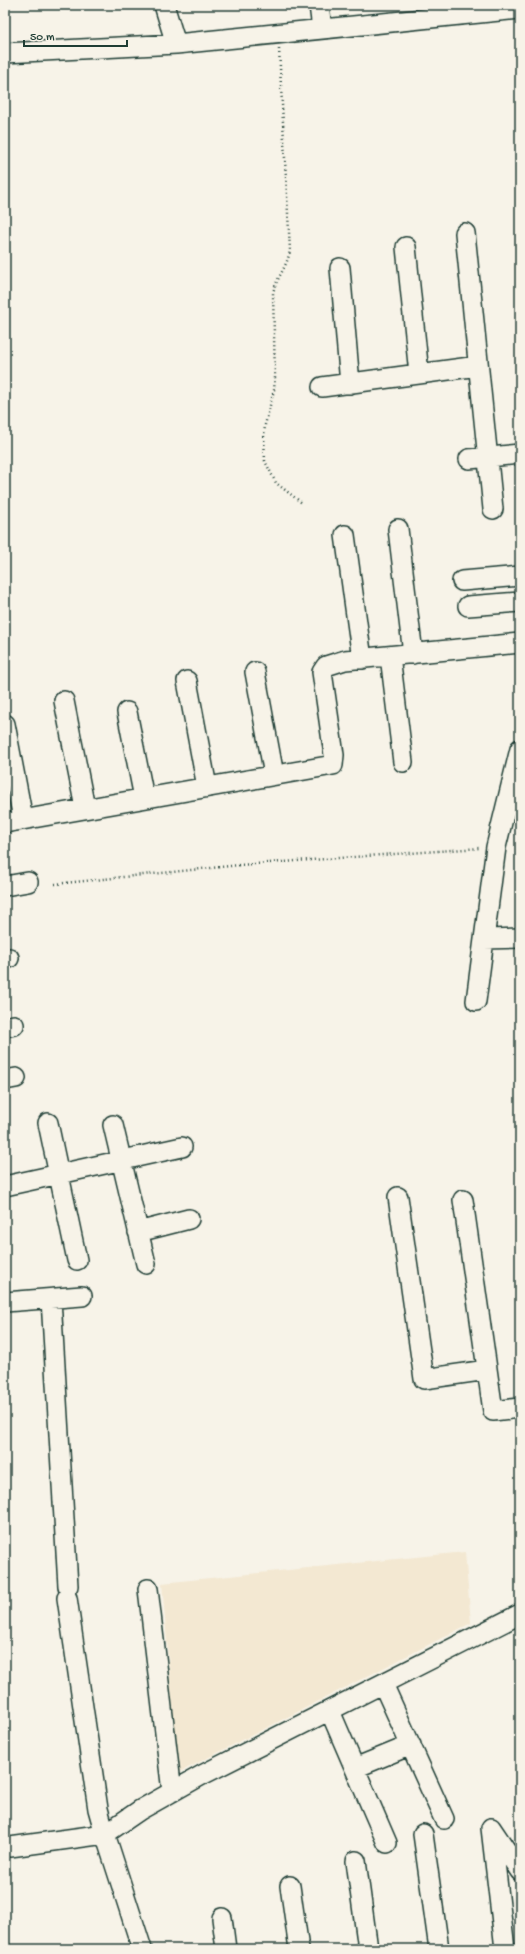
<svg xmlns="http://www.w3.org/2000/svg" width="525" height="1954" font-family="'Gochi Hand',sans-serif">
  <rect width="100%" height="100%" fill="#f7f3e8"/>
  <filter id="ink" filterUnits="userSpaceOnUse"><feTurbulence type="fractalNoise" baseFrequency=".025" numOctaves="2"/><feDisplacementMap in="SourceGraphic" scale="8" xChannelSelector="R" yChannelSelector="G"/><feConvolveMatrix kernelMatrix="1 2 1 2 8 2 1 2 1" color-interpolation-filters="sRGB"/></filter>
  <g filter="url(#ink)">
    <path fill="#f3e8d2" d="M 465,1552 L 471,1623 L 178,1773 L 162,1583 Z"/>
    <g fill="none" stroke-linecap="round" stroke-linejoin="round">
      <g stroke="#1f3d34" stroke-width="22">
        <path id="minor" d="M 164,5 L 176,44
          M 319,5 L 322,29
          M 5,53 L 176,44 L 520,9
          M 465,233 L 493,509
          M 406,247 L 419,374
          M 340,268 L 350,384
          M 322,387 L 478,366
          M 469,459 L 520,454
          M 398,529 L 413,654
          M 345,535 L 362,659
          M 462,581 L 520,576
          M 468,606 L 520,602
          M 390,656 L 403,762
          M 255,672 L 274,775
          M 187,681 L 207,787
          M 64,701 L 85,808
          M 127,712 L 144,798
          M 5,724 L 23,819
          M 5,823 L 333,765 L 334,755 L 322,672 L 326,666 L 345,660 L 520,643
          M 5,886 L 28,882
          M 484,939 L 520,938
          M 5,959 L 9,958
          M 476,1001 L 496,847 L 520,749
          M 5,1027 L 14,1025
          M 5,1080 L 16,1078
          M 48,1123 L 77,1260
          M 113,1125 L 146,1264
          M 5,1186 L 182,1147
          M 398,1197 L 424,1379 L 487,1370
          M 463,1200 L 493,1411 L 520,1408
          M 138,1232 L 189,1219
          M 51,1299 L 68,1586
          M 5,1302 L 82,1296
          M 148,1589 L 172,1792
          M 67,1598 L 98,1809 L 105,1834 L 140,1810 L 202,1775 L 520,1614
          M 383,1684 L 444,1819
          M 330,1711 L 387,1843
          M 355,1768 L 411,1745
          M 423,1834 L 439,1949
          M 5,1846 L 10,1847 L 105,1834 L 142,1949
          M 356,1861 L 368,1949
          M 290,1886 L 299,1949
          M 222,1918 L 226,1949
          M 505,1949 L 491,1828 L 520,1871"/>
      </g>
      <path stroke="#1f3d34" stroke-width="2.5" stroke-dasharray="1 3" stroke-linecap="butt" d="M 279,49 L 290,250 C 287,268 277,276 273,293 L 275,377 L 274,390 L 265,425 L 264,436 L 265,461 L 276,483 L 302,503
        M 55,884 L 240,865 L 480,848"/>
      <use href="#minor" stroke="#f7f3e8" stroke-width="19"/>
    </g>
  </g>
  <rect width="525" height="1954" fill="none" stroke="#f7f3e8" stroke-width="20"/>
  <rect x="10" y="10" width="505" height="1934" fill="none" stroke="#1f3d34" stroke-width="1.5" filter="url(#ink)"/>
  <path d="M24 40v6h103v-6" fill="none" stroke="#1f3d34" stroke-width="2"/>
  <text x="30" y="40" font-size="12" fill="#1f3d34" stroke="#f7f3e8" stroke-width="3" paint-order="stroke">50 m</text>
</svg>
